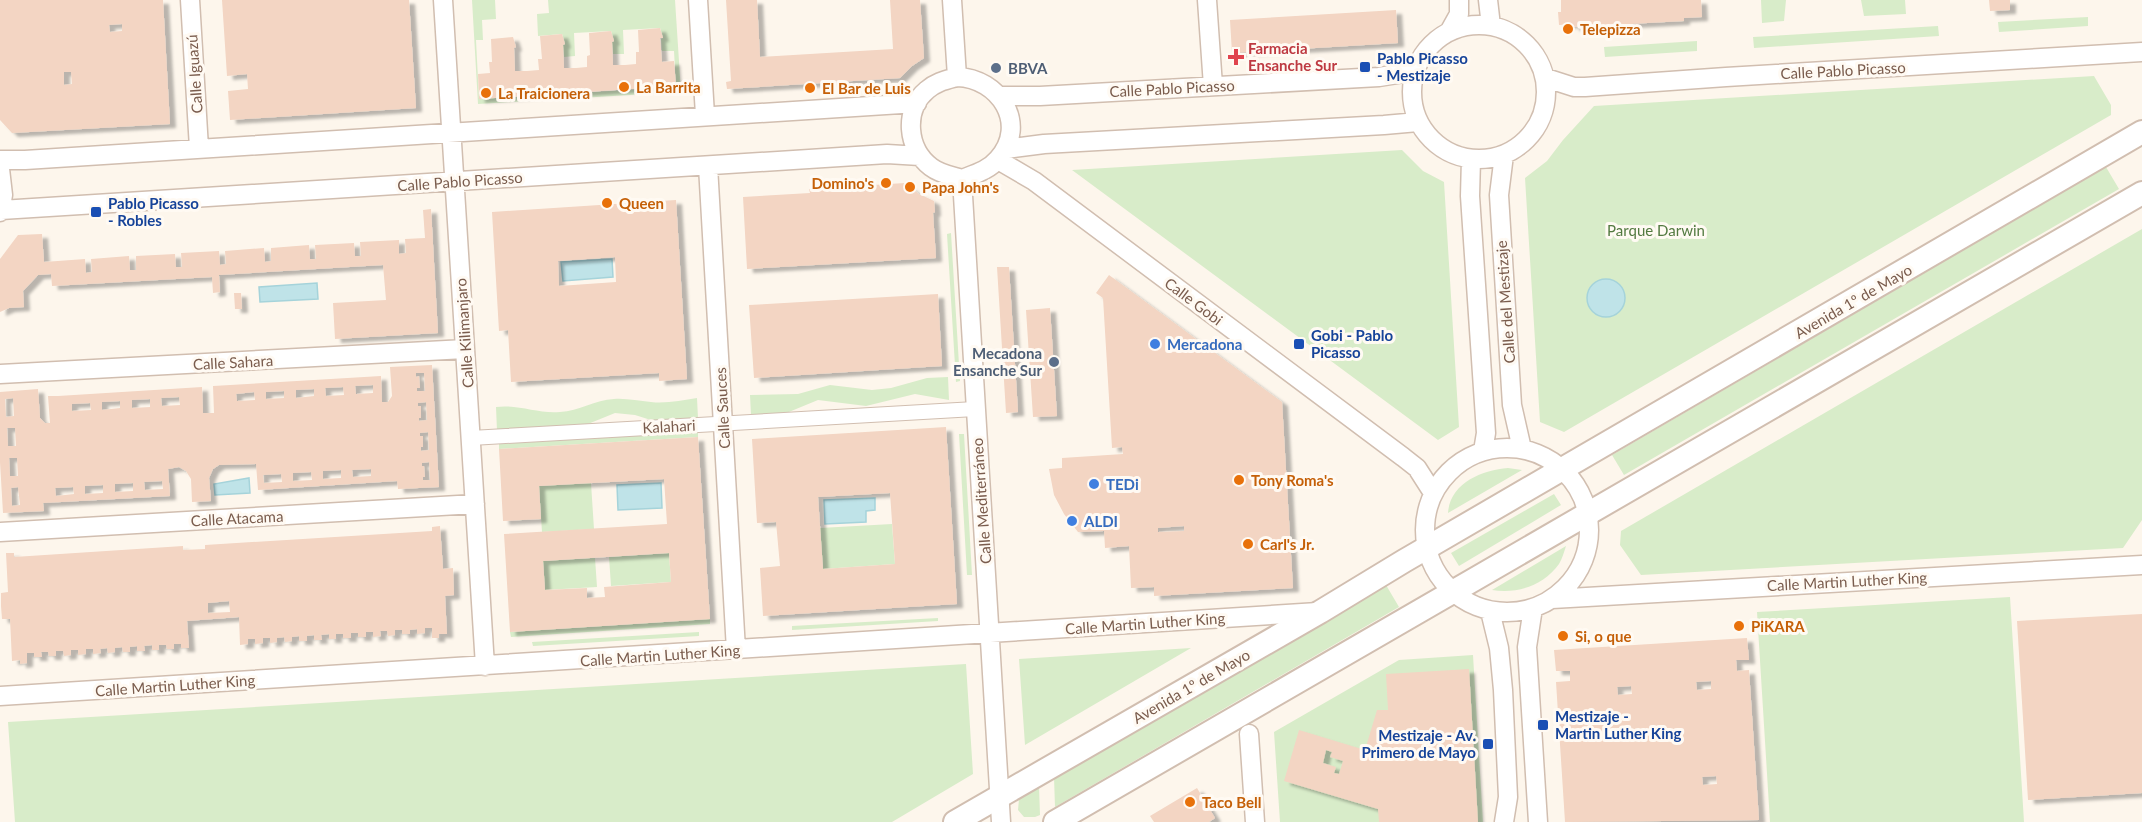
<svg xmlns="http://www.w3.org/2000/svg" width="2142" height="822" font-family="Lato,sans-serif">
  <defs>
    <filter id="shadow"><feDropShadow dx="6" dy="4" stdDeviation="1.5" flood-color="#0004"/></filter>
  </defs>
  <rect width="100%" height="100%" fill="#fdf6ec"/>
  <path fill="#d8ecc9" d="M 472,0 L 495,0 L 496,19 L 482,20 L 483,40 L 476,40 L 479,99 L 676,87 L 674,51 L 662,51 L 661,39 L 663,38 L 660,28 L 623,30 L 624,54 L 613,54 L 612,42 L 614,41 L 611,31 L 574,33 L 575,56 L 564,57 L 563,45 L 565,44 L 562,34 L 538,36 L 537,14 L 549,13 L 548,0 L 675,0 L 681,92 L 478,104 Z
    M 1761,0 L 1786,0 L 1784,21 L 1762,23 Z
    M 1861,0 L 1905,0 L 1906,14 L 1864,16 Z
    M 2088,17 L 2088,26 L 1999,32 L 1998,22 Z
    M 1938,26 L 1939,36 L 1754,48 L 1753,37 Z
    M 1697,41 L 1697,51 L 1605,57 L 1604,47 Z
    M 2094,76 L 2111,105 L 2111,115 L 1564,432 L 1540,422 L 1525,178 L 1547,161 L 1563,140 L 1594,106 Z
    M 1402,150 L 1423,171 L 1444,182 L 1459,427 L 1438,440 L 1072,170 Z
    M 2106,167 L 2119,189 L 1624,475 L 1612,455 Z
    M 2142,229 L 2142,520 L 2123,548 L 1641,575 L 1620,545 L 1621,531 Z
    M 951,233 L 960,381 L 956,382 L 947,234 Z
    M 948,377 L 949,400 L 915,394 L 866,406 L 818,400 L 784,414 L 751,415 L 750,395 L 798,394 L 830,385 L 872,390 L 891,388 L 927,378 Z
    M 697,398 L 698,418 L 654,421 L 635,415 L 615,413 L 583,426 L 497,431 L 496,407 C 518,404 538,414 560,412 C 579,411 595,400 614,399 C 626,398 638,401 651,402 C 666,404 682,400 697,398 Z
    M 698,432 L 698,437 L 499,449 L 499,444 Z
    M 959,434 L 964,434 L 972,575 L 967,575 Z
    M 1508,468 L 1522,470 L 1448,513 C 1450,483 1482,470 1508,468 Z
    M 591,483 L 594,529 L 542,532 L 539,486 Z
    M 1554,494 L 1561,505 L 1459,566 L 1451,553 Z
    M 892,524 L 895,564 L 823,569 L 820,528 Z
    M 1566,546 C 1564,552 1562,559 1559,564 C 1543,586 1517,594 1492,590 Z
    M 669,553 L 671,582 L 611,586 L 609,557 Z
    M 595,558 L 597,587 L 545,590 L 543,561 Z
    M 1386,585 L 1399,607 L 1055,807 L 1054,777 Z
    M 2010,597 L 2024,822 L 1770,822 L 1757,612 Z
    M 938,618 L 938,621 L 792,630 L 792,626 Z
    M 710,619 L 710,624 L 511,637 L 510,632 Z
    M 699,632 L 699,636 L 533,646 L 532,642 Z
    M 1191,648 L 1025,745 L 1019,659 Z
    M 1473,655 L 1483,822 L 1280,822 L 1274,732 L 1399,660 Z
    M 966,664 L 973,774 L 892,822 L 15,822 L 8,722 Z
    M 1039,786 L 1040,815 L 1035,817 L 1024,817 L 1018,810 L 1019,799 Z"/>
  <path fill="#bfe3e8" stroke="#a5d3da" stroke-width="1.5" d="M 612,259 L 613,277 L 563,281 L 561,262 Z
    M1587 298a19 19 0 1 1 38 0a19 19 0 1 1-38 0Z
    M 317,283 L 318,299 L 260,302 L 259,287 Z
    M 249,478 L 250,493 L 215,495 L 214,484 Z
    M 661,483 L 662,508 L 618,510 L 617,485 Z
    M 875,498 L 875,510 L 866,511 L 866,522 L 825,524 L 824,500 Z"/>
  <path fill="#f3d5c3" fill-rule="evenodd" filter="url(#shadow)" d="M 0,0 L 163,0 L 170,124 L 12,133 L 0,120 ZM 122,24 L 122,31 L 110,32 L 109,25 ZM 64,72 L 71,72 L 72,84 L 64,85 Z
    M 222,0 L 409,0 L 416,108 L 230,120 L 228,91 L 248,89 L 247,74 L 227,76 Z
    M 726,0 L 757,0 L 760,57 L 893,49 L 890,0 L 920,0 L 924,58 L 912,66 L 900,78 L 727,89 L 726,82 L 731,81 Z
    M 1561,0 L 1701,0 L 1702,17 L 1684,18 L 1684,21 L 1574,27 L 1573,24 L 1559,25 L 1558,12 L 1561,12 Z
    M 1989,0 L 2010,0 L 2010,10 L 1990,11 Z
    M 1396,10 L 1398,43 L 1232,53 L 1230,20 Z
    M 660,28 L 663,38 L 660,38 L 662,62 L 674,61 L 676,86 L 479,99 L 478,74 L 490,73 L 489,62 L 492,62 L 491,39 L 513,37 L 516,47 L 514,48 L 515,71 L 527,71 L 539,70 L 538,59 L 542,59 L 540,36 L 562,34 L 565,44 L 563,45 L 564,68 L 576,68 L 587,67 L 587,56 L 590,55 L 589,33 L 611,31 L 614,41 L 612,42 L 613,65 L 625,65 L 636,64 L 636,52 L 639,52 L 638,30 Z
    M 905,183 L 919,194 L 934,201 L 935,212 L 933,213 L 936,258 L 747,269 L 743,197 L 810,193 L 809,189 Z
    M 676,200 L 687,379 L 659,381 L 659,373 L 511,382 L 508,330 L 499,331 L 492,212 ZM 615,257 L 616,282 L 559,286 L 558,261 Z
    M 431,209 L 438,333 L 335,339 L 333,303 L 386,300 L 383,265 L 219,275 L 220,292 L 213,293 L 212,277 L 52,286 L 51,274 L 38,275 L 23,291 L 24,307 L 9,308 L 0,312 L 0,259 L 18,235 L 42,234 L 44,262 L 85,259 L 86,273 L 92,272 L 91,259 L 129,256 L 130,270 L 136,270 L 136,256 L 175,254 L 176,267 L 182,267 L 181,253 L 219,251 L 220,265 L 226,264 L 225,251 L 264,248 L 265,262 L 271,261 L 271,248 L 309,245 L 310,259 L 316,259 L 315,245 L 354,243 L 355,256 L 361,256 L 360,242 L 399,240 L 399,254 L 406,253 L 405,239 L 425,238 L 423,210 Z
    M 997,267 L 1009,267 L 1018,412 L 1006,413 Z
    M 1109,275 L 1282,402 L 1293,588 L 1154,596 L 1154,587 L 1131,588 L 1129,546 L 1105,548 L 1104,531 L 1078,532 L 1064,514 L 1054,495 L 1049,469 L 1062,468 L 1062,458 L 1123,454 L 1122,447 L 1112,448 L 1103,298 L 1096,293 ZM 1184,526 L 1184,531 L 1158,532 L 1158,528 Z
    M 234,293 L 241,293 L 242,309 L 235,309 Z
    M 938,294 L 942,366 L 754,378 L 749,305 Z
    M 1050,308 L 1057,416 L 1033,417 L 1026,310 Z
    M 432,365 L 439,487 L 398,489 L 397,481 L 258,490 L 256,464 L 219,465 L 213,469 L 209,478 L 211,501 L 192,502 L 191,479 L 186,471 L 179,467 L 168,469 L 170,496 L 43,503 L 44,511 L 3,513 L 0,462 L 0,392 L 38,389 L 40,418 L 45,423 L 50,423 L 48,396 L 58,396 L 202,387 L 203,413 L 214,413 L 213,386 L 381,376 L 382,402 L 388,402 L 392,396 L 390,367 ZM 416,373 L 424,373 L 425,391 L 417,391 L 417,388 L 420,388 L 419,376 L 416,377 ZM 373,385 L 373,393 L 356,394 L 355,386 ZM 343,387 L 344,395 L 326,396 L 325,388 ZM 314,389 L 314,396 L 296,398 L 296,390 ZM 284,391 L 284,398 L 266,399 L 266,392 ZM 254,392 L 255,400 L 237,401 L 236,394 ZM 179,397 L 180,405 L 162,406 L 161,398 ZM 13,398 L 14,416 L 6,417 L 5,399 ZM 150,399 L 150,407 L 132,408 L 132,400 ZM 120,401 L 120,408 L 102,410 L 102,402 ZM 426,402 L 427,420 L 419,421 L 419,418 L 421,418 L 421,406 L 418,406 L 418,403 ZM 90,403 L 91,410 L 72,411 L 72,404 ZM 7,428 L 15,428 L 16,446 L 8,446 ZM 428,432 L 429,450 L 421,451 L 421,447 L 423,447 L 423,436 L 420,436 L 420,433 ZM 9,458 L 17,458 L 18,476 L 10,476 ZM 429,462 L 430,480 L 423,480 L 423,477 L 425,477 L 424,466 L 422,466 L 422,463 ZM 371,469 L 371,476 L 353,477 L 352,470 ZM 341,470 L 341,478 L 323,479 L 323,471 ZM 311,472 L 312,480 L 293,481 L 293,473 ZM 281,474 L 282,482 L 264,483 L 263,475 ZM 162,481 L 163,489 L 145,490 L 144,482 ZM 133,483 L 133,491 L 115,492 L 115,484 ZM 103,485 L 103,493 L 85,494 L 85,486 ZM 18,487 L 20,505 L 12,506 L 11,488 ZM 73,487 L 74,494 L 56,496 L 55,488 Z
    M 946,427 L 957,604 L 763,616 L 760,568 L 780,566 L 776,522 L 757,523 L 752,439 ZM 890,493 L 895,564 L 823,569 L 818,497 Z
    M 698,437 L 710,619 L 510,632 L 504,534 L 667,524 L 664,479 L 539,486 L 541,519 L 503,521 L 499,449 ZM 669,553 L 671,582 L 604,587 L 605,597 L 587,598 L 587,588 L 545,590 L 543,561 Z
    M 440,526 L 443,569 L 453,568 L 454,595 L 445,596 L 447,634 L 439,634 L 439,638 L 432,638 L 432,628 L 425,628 L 425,633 L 417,634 L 417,629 L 410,630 L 410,634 L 402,634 L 402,630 L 395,630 L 395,635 L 388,636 L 387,631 L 380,631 L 381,636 L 373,637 L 373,632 L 366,632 L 366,637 L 358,637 L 358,633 L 351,633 L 351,638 L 343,638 L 343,634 L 336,634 L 336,639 L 329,639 L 329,634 L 321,635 L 322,640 L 314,640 L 314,635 L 307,636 L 307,641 L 299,641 L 299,636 L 292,637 L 292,641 L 285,642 L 284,637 L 277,638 L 277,642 L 270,643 L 270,638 L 263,638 L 263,643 L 255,644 L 255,639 L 248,639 L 248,644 L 240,645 L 239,617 L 187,621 L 189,648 L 181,648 L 181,644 L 174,644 L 174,649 L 167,649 L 166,645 L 159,645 L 159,650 L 152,650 L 152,645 L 144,646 L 145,651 L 137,651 L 137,646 L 130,647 L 130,652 L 123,652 L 122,647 L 115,648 L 115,652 L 108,653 L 107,648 L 100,649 L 101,653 L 93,654 L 93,649 L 86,649 L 86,654 L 78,655 L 78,650 L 71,650 L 71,655 L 64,656 L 63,651 L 56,651 L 56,656 L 49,656 L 48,652 L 41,652 L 42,657 L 34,657 L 34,653 L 27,653 L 27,663 L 20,664 L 20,660 L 12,661 L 10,619 L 2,619 L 1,606 L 1,593 L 8,592 L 6,553 L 14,553 L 14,557 L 183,546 L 183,550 L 205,549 L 205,545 L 432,531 L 432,527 ZM 229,601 L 230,612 L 208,613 L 208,603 Z
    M 2142,614 L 2142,793 L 2028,800 L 2017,621 Z
    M 1747,638 L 1749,660 L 1736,660 L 1737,671 L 1749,670 L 1759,820 L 1565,822 L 1556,682 L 1570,681 L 1570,671 L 1556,671 L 1554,650 ZM 1711,681 L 1711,689 L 1697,690 L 1696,682 ZM 1631,686 L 1632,694 L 1618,695 L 1617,687 ZM 1716,776 L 1717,784 L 1703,785 L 1702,777 Z
    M 1469,669 L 1478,822 L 1379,822 L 1378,809 L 1284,781 L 1299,730 L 1365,750 L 1377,710 L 1388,710 L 1386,674 ZM 1326,750 L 1332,752 L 1330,757 L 1343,761 L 1339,774 L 1334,773 L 1336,767 L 1323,763 Z
    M 1197,788 L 1215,818 L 1209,822 L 1154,822 L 1150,816 Z"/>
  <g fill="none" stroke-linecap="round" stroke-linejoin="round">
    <g stroke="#d1beb0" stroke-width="16">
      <path id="pedestrian" d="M 471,438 L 975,409"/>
    </g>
    <g stroke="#d1beb0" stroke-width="21">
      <path id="minor" d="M 190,0 L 199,148
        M 443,0 L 485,666
        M 698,0 L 705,115
        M 952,0 L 957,77
        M 1207,0 L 1213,86
        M 1488,0 L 1491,26
        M1412 92a67 67 0 1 1 134 0a67 67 0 1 1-134 0Z
        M 1449,32 L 1459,14 L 1459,0
        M 957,77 C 999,78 1029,124 998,159 C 989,170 975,174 962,179 C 952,176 940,174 931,167 C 907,149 903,110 927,90 C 936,82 946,80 957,77 Z
        M 1546,78 L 1574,87 L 1585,87 L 1726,77 L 2142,52
        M 1000,96 L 1040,96 L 1379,77 L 1398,74 L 1415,69
        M 1006,149 L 1044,144 L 1384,125 L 1418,122
        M 1504,155 L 1499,195 L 1512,405 L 1522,449
        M 1471,159 L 1470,196 L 1486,433 L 1483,451
        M 0,160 L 25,160 L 917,103
        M 998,160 L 1034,181 L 1403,457 L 1417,468 L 1433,493
        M 708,166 L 736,650
        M 0,169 L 3,195 L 0,212
        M 962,179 L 1001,822
        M 1,210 L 887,154 L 920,156
        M 0,374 L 465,349
        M1425 530a82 82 0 1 1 164 0a82 82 0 1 1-164 0Z
        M 0,532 L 475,504
        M 1552,599 L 2142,565
        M 1533,608 L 1527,647 L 1538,822
        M 1490,611 L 1499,648 L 1503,690 L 1508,797 L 1504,822
        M 0,696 L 1318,612
        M 1249,734 L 1255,822"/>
    </g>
    <g stroke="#d1beb0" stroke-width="26">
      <path id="tertiary" d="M 955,822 L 1320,612 L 1404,561 L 2142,132
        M 1055,822 L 2142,193"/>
    </g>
    <use href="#pedestrian" stroke="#fff" stroke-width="14"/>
    <use href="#minor" stroke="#fff" stroke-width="18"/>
    <use href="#tertiary" stroke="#fff" stroke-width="22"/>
  </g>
  <g fill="#e8710a" stroke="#fffaf3" stroke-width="2">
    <circle cx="1568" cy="29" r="6"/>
    <circle cx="624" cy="87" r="6"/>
    <circle cx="810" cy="88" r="6"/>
    <circle cx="486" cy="93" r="6"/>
    <circle cx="886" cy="183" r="6"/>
    <circle cx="910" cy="187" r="6"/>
    <circle cx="607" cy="203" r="6"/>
    <circle cx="1239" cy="480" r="6"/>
    <circle cx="1248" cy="544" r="6"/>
    <circle cx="1739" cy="626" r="6"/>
    <circle cx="1563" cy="636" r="6"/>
    <circle cx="1190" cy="802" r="6"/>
  </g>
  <path fill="#e0444e" stroke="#fffaf3" stroke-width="2" d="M1233 48h6v6h6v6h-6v6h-6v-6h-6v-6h6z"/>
  <g fill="#1a4fb4" stroke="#fffaf3" stroke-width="2">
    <rect x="1359" y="61" width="12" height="12" rx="3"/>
    <rect x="90" y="206" width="12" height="12" rx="3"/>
    <rect x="1293" y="338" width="12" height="12" rx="3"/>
    <rect x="1537" y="719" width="12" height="12" rx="3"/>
    <rect x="1482" y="738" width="12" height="12" rx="3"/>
  </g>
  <g fill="#5c6f8a" stroke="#fffaf3" stroke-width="2">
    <circle cx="996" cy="68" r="6"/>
    <circle cx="1054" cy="362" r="6"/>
  </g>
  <g fill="#3f7fe0" stroke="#fffaf3" stroke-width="2">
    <circle cx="1155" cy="344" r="6"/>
    <circle cx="1094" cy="484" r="6"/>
    <circle cx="1072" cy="521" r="6"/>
  </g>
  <g text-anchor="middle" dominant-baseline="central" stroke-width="6" stroke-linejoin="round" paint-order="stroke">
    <g font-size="15" font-weight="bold" fill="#c56008" stroke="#fffaf3" text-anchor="start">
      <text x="1580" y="29">Telepizza</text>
      <text x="636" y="87">La Barrita</text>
      <text x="822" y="88">El Bar de Luis</text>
      <text x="498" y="93">La Traicionera</text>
      <text x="874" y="183" text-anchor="end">Domino's</text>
      <text x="922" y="187">Papa John's</text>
      <text x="619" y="203">Queen</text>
      <text x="1251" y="480">Tony Roma's</text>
      <text x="1260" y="544">Carl's Jr.</text>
      <text x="1751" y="626">PiKARA</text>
      <text x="1575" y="636">Si, o que</text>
      <text x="1202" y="802">Taco Bell</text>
    </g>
    <g font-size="15" font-weight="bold" fill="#be3a42" stroke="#fffaf3" text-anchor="start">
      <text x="1248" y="48">Farmacia<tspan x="1248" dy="17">Ensanche Sur</tspan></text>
    </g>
    <g font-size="15" font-weight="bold" fill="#164399" stroke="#fffaf3" text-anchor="start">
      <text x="1377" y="58">Pablo Picasso<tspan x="1377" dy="17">- Mestizaje</tspan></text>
      <text x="108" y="203">Pablo Picasso<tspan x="108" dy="17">- Robles</tspan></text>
      <text x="1311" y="335">Gobi - Pablo<tspan x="1311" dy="17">Picasso</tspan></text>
      <text x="1555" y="716">Mestizaje -<tspan x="1555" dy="17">Martin Luther King</tspan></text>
      <text x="1476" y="735" text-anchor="end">Mestizaje - Av.<tspan x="1476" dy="17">Primero de Mayo</tspan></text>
    </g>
    <g font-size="15" font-weight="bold" fill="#4e5e75" stroke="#fffaf3" text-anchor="start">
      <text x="1008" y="68">BBVA</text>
      <text x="1042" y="353" text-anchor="end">Mecadona<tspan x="1042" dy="17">Ensanche Sur</tspan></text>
    </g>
    <g font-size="15" fill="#7a5c4d" stroke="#fffaf3">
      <text transform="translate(1843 70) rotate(-3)">Calle Pablo Picasso</text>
      <text transform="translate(194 74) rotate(-94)">Calle Iguazú</text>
      <text transform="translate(1172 88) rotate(-3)">Calle Pablo Picasso</text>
      <text transform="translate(460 181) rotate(-4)">Calle Pablo Picasso</text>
      <text transform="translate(1194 301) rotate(37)">Calle Gobi</text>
      <text transform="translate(1853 301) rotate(-30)">Avenida 1º de Mayo</text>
      <text transform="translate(1505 302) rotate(-94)">Calle del Mestizaje</text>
      <text transform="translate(464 333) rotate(-94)">Calle Kilimanjaro</text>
      <text transform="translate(233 362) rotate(-3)">Calle Sahara</text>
      <text transform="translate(722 408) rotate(-93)">Calle Sauces</text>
      <text transform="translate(669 426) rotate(-3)">Kalahari</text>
      <text transform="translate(981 501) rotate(-94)">Calle Mediterráneo</text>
      <text transform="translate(237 518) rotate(-3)">Calle Atacama</text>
      <text transform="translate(1847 581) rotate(-3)">Calle Martin Luther King</text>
      <text transform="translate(1145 623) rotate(-4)">Calle Martin Luther King</text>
      <text transform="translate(660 655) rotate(-4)">Calle Martin Luther King</text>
      <text transform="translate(175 685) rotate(-4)">Calle Martin Luther King</text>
      <text transform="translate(1191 686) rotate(-30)">Avenida 1º de Mayo</text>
    </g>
    <g font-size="15" fill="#537a41" stroke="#fffaf3">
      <text x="1656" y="230">Parque Darwin</text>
    </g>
    <g font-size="15" font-weight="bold" fill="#366cbe" stroke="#fffaf3" text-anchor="start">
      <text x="1167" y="344">Mercadona</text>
      <text x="1106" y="484">TEDi</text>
      <text x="1084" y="521">ALDI</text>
    </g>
  </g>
</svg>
